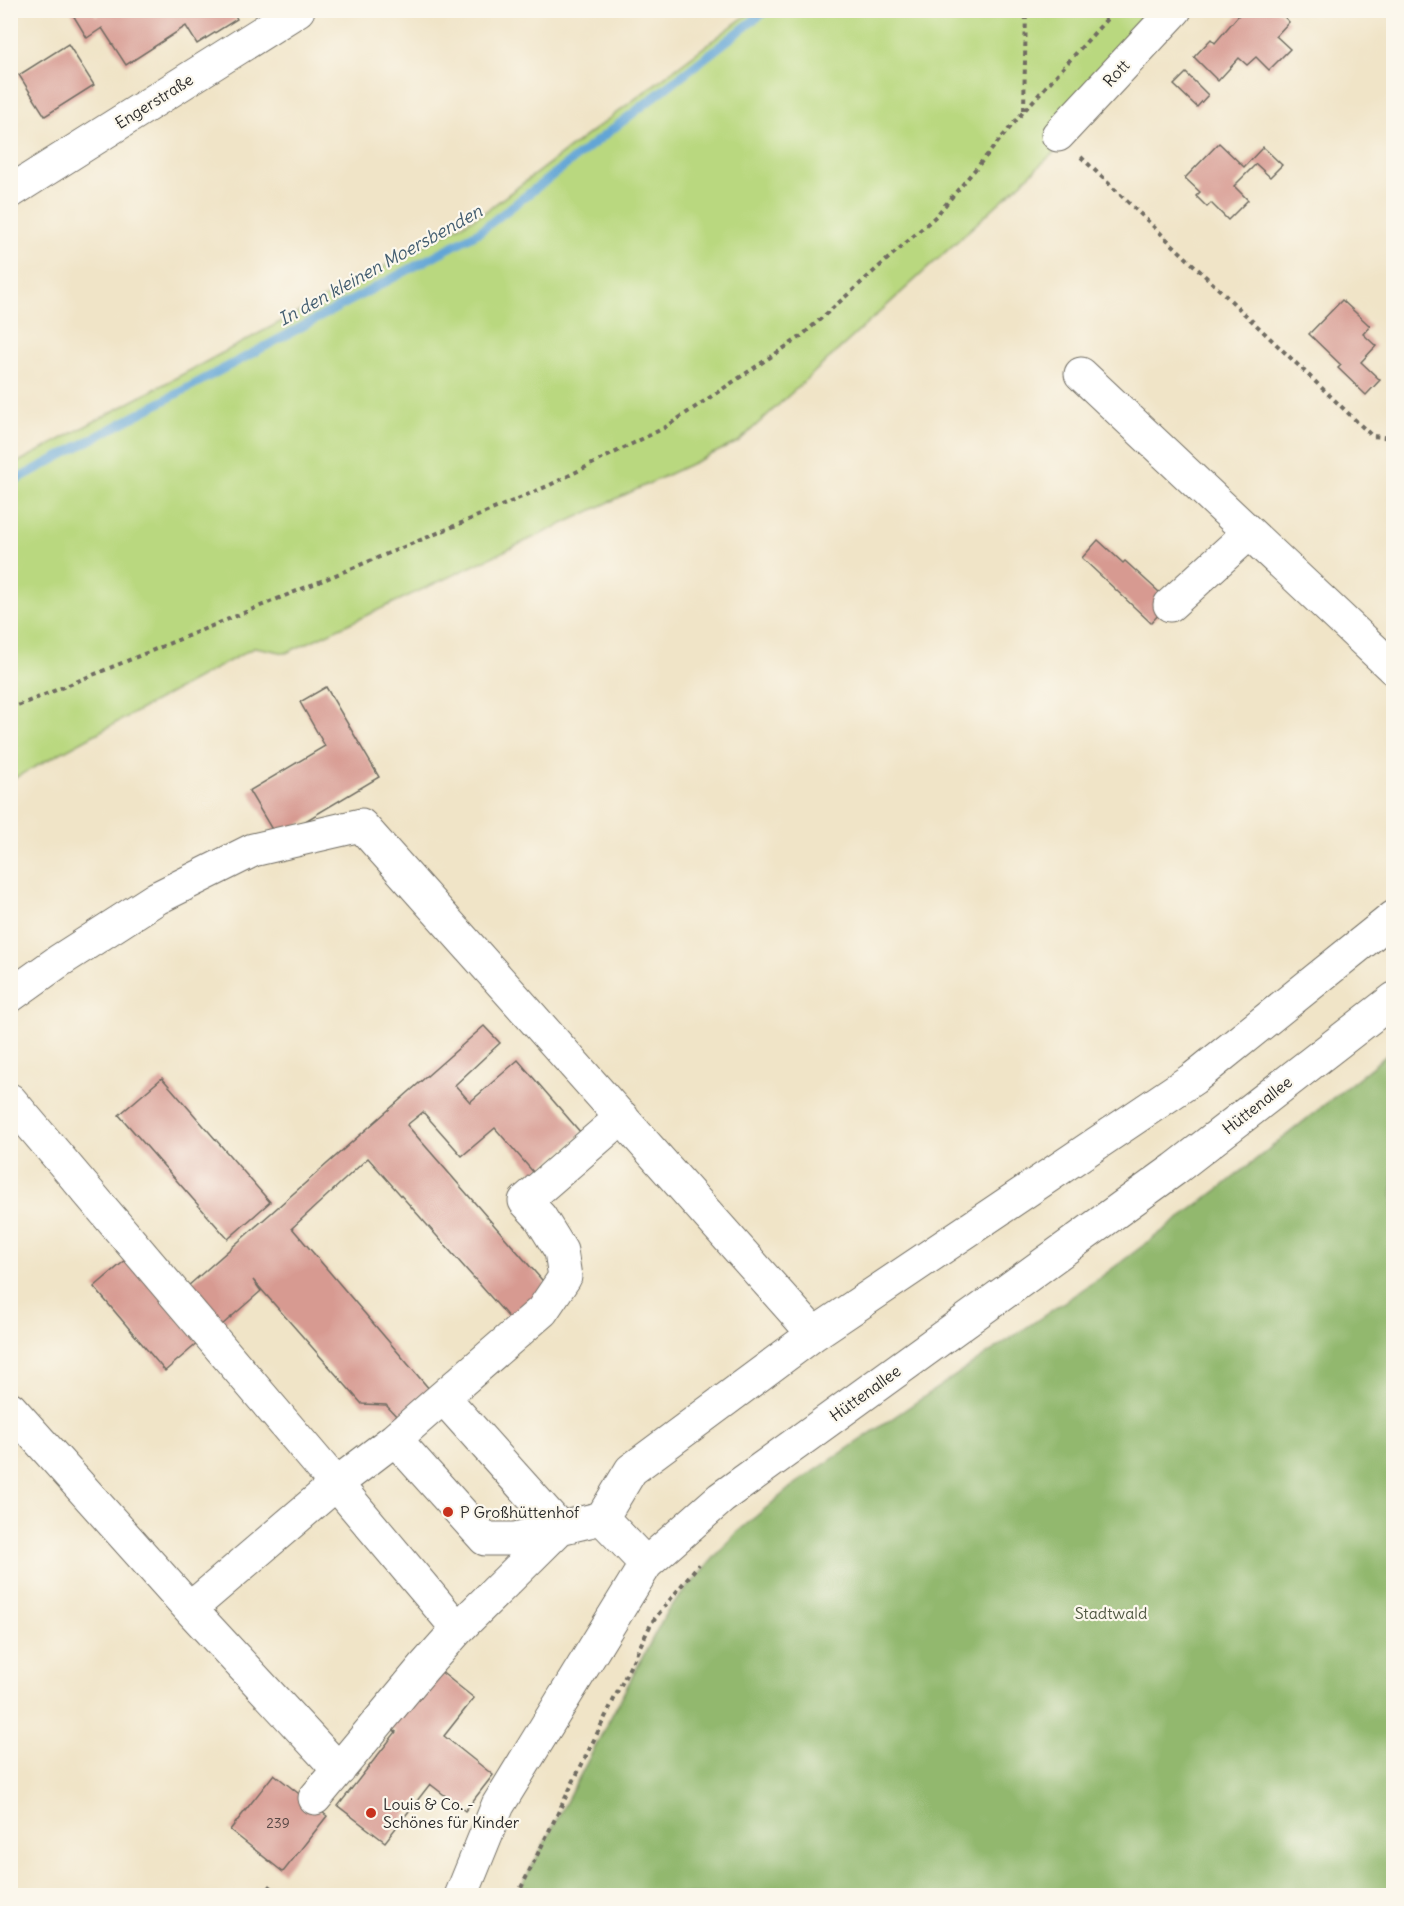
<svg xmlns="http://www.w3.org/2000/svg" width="1404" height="1906" font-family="Delius,sans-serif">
  <rect width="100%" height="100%" fill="#fbf7ec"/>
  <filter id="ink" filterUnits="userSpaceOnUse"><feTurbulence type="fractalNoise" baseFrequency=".0167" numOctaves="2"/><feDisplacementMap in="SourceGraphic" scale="12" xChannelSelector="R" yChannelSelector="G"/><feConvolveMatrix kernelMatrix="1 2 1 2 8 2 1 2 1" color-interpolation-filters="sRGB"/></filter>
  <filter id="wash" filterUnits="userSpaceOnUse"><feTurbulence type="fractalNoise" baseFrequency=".008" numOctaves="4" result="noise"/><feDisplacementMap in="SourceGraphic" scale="24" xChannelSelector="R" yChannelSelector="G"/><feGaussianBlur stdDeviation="1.35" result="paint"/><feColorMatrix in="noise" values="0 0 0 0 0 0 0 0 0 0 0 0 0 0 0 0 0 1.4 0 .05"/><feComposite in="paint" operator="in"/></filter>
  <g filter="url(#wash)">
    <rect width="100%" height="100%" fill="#f0e4c7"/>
    <path fill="#b9d87f" stroke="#728255" stroke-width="1.5" d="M 752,11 L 1146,11 L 1050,137 L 1060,147 L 738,442 L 286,653 L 255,647 L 11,780 L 11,466 L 482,214 Z"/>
    <path fill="#92b86e" stroke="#5e724c" stroke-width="1.5" d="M 1393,1050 L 1393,1895 L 517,1895 L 667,1611 L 735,1534 L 791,1487 L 1101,1277 L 1224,1185 Z"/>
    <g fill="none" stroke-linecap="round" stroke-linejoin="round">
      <path stroke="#62a5d6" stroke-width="9" d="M 10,483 L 479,232 L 767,10"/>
    </g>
    <g id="blocks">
      <path fill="#d79a91" d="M 70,10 L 93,10 L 96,16 L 105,10 L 232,10 L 237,19 L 197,44 L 186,26 L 126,65 L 102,28 L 87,38 Z
        M 1243,10 L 1278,10 L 1289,22 L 1276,36 L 1290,49 L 1269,70 L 1256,57 L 1247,65 L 1239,58 L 1218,81 L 1194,57 L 1211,39 L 1215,43 Z
        M 68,44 L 94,85 L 45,116 L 19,75 Z
        M 1186,73 L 1208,95 L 1197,107 L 1174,85 Z
        M 1219,143 L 1244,167 L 1263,147 L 1282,165 L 1270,177 L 1256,164 L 1234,186 L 1248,200 L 1228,220 L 1211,203 L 1207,207 L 1196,196 L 1200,192 L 1185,178 Z
        M 1342,300 L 1370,326 L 1363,334 L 1376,346 L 1361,362 L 1380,380 L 1366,395 L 1338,368 L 1341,365 L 1309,334 Z
        M 1098,540 L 1123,563 L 1125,561 L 1170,602 L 1151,623 L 1082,558 Z
        M 326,687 L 379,777 L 277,838 L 249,791 L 325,746 L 300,702 Z
        M 484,1026 L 500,1043 L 455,1085 L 470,1102 L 518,1060 L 581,1133 L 534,1173 L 495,1128 L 462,1156 L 423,1112 L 407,1125 L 548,1287 L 511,1320 L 368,1158 L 292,1228 L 430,1390 L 398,1418 L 386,1405 L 362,1404 L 253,1280 L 261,1291 L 222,1325 L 188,1286 Z
        M 162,1078 L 270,1202 L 228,1239 L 119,1115 Z
        M 128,1258 L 199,1342 L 165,1371 L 94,1287 Z
        M 435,1667 L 474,1698 L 444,1736 L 493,1775 L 465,1811 L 430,1784 L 385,1842 L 338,1806 L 396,1732 L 388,1726 Z
        M 274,1774 L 327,1816 L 283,1872 L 230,1830 Z
        M 270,1885 L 283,1896 L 262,1896 Z"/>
    </g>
  </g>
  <g filter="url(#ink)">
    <use href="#blocks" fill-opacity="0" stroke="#706c62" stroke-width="1.5"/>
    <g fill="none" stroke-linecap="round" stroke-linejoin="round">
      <g stroke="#706c62" stroke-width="35">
        <path id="minor" d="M 1058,135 L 1175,10
          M 10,192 L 298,10
          M 1081,374 L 1394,669
          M 1170,605 L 1249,533
          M 10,996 L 59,961 L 157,898 L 253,850 L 361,825 L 814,1334 L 631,1470 L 602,1518
          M 10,1100 L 336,1484 L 190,1609 L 10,1408
          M 814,1334 L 1194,1078 L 1394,917
          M 443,1397 L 560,1528 L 515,1539 L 485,1539 L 395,1439 Z
          M 443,1397 L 542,1311 L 565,1277 L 561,1251 L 540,1217 L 525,1201 L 622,1117
          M 395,1439 L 336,1484 L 458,1629
          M 190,1609 L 339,1770
          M 315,1798 L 424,1667 L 458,1629 L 560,1528 L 602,1518 L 646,1564
          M 461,1896 L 498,1805 L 646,1564 L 721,1498 L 1175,1169 L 1394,999"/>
      </g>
      <path stroke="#706c62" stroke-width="4" stroke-dasharray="4.5 4.5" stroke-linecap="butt" d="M 1024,110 L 1026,10
        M 1081,157 L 1372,436 L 1394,438
        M 10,709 L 445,530 L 550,485 L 664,428 L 799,338 L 936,216 L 1024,111 L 1115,10
        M 517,1896 L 652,1622 L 699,1564"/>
      <use href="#minor" stroke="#fff" stroke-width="33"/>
    </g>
  </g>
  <g fill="#c8321e" stroke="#fbf7ec" stroke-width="2">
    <circle cx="448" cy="1512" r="6"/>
    <circle cx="371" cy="1813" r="6"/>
  </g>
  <g text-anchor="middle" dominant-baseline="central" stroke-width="4.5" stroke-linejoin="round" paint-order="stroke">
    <g font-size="14" fill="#564744">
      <text x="278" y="1823">239</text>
    </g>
    <g font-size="16" fill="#2b2b2b" stroke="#fbf7ec">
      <text transform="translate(1116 73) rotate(-47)">Rott</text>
      <text transform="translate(154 101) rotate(-32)">Engerstraße</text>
      <text transform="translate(1257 1105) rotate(-38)">Hüttenallee</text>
      <text transform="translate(865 1393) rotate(-36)">Hüttenallee</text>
    </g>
    <g font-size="16" fill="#2b2b2b" stroke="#fbf7ec" text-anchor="start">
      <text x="460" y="1512">P Großhüttenhof</text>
      <text x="383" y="1804">Louis &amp; Co. -<tspan x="383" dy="18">Schönes für Kinder</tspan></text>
    </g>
    <g font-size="16" fill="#4e5640" stroke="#fbf7ec">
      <text x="1111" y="1613">Stadtwald</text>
    </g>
    <g font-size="18" font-style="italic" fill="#415c6f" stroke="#fbf7ec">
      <text transform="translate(380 265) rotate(-29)">In den kleinen Moersbenden</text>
    </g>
  </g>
  <rect width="1404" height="1906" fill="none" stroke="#fbf7ec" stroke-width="36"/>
</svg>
